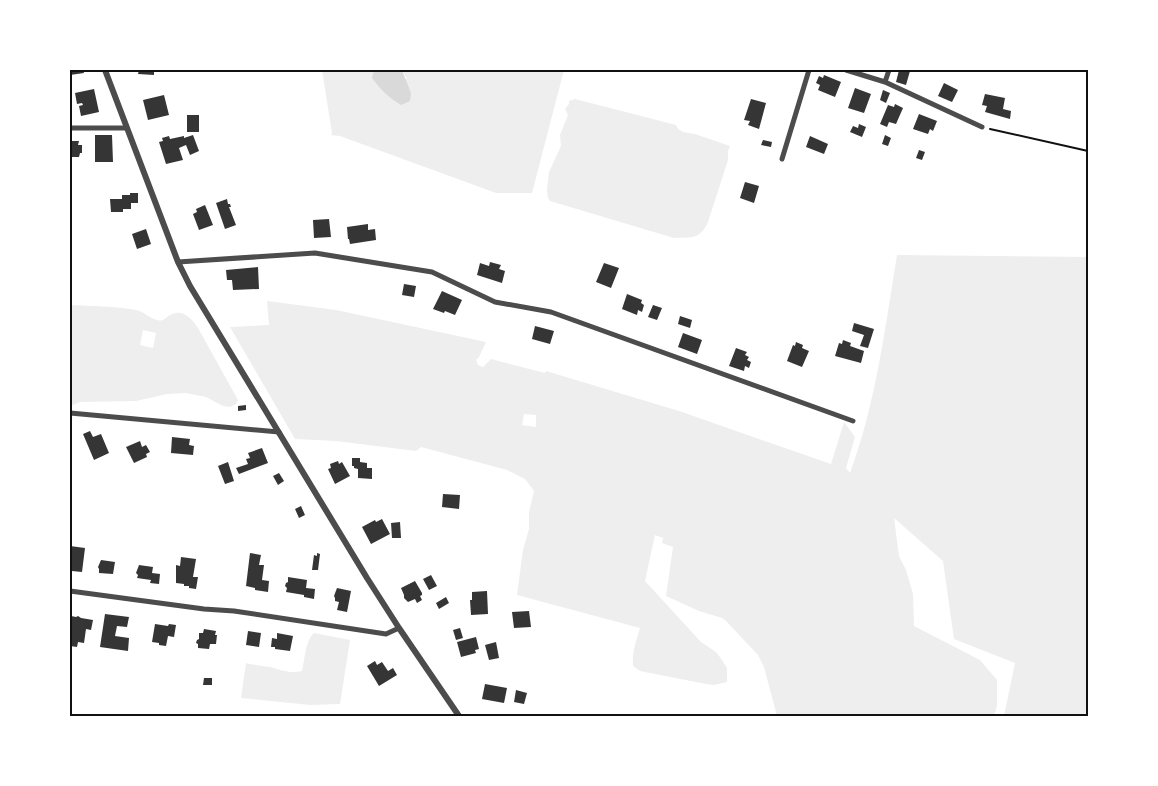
<svg xmlns="http://www.w3.org/2000/svg" width="1158" height="786" font-family="'Alegreya Sans',sans-serif">
  <rect width="100%" height="100%" fill="#fff"/>
  <path fill="#eee" fill-rule="evenodd" d="M 322,70 L 374,70 L 373,78 L 407,79 L 402,70 L 564,70 L 532,193 L 496,193 L 340,136 L 331,135 L 332,133 Z
    M 575,99 L 676,125 L 678,129 L 683,132 L 695,134 L 730,146 L 728,151 L 728,160 L 708,222 C 700,240 691,237 674,238 L 550,201 L 548,198 L 547,190 L 549,172 L 561,146 L 560,135 L 568,115 L 565,109 L 569,104 L 569,101 Z
    M 897,255 L 1088,257 L 1088,716 L 1004,716 L 1015,663 L 954,639 L 943,561 L 894,518 L 899,556 L 906,570 L 913,594 L 914,626 L 980,660 L 997,680 L 997,706 L 994,716 L 777,716 L 764,667 L 758,655 L 726,621 L 722,618 L 699,611 L 666,596 L 673,547 L 662,543 L 663,538 L 655,535 L 645,581 L 701,642 L 716,652 L 722,660 L 727,668 L 727,682 L 714,685 L 706,684 L 640,671 L 633,666 C 632,652 636,641 640,628 L 517,595 L 523,550 L 529,529 L 529,512 L 534,491 L 525,479 L 507,470 L 421,447 L 416,451 L 336,441 L 295,439 L 230,327 L 269,325 L 267,301 L 336,310 L 486,342 L 479,357 L 476,360 L 478,365 L 483,367 L 491,359 L 545,373 L 546,371 L 679,411 L 831,464 L 844,422 L 855,437 L 846,468 L 850,473 C 876,403 885,328 897,255 ZM 524,414 L 536,415 L 536,427 L 522,425 Z
    M 70,305 C 92,306 115,306 136,310 C 143,311 149,318 157,320 C 163,322 165,318 170,315 C 183,308 192,319 198,328 L 238,400 L 236,404 L 230,407 L 223,406 L 206,397 L 186,393 L 167,394 L 136,401 L 80,402 L 70,406 ZM 143,330 L 156,333 L 153,348 L 140,345 Z
    M 314,633 L 350,640 L 340,704 L 310,705 L 241,698 L 246,663 C 254,665 262,666 270,667 C 281,670 290,674 302,671 C 305,660 305,641 314,633 Z"/>
  <path fill="#d9d9d9" d="M 374,70 L 402,70 L 411,93 L 410,101 L 401,105 C 389,98 381,90 372,78 Z"/>
  <path fill="#353535" d="M 70,70 L 83,70 L 84,73 L 70,75 Z
    M 139,70 L 154,70 L 154,75 L 138,74 Z
    M 899,70 L 910,71 L 906,85 L 896,82 Z
    M 824,75 L 841,82 L 835,97 L 818,90 L 820,85 L 816,83 L 819,76 L 823,78 Z
    M 944,83 L 958,90 L 952,102 L 938,96 Z
    M 855,88 L 871,94 L 864,113 L 848,108 Z
    M 94,89 L 99,112 L 81,116 L 79,106 L 83,105 L 82,103 L 77,104 L 75,93 Z
    M 883,90 L 890,93 L 886,103 L 880,100 Z
    M 985,94 L 1005,98 L 1003,109 L 1011,111 L 1010,119 L 985,112 L 987,106 L 982,105 Z
    M 164,95 L 169,115 L 148,120 L 143,100 Z
    M 751,99 L 766,103 L 759,129 L 748,125 L 750,121 L 744,120 Z
    M 895,104 L 903,108 L 896,124 L 889,122 L 887,127 L 880,124 L 888,105 L 894,107 Z
    M 919,114 L 937,121 L 933,131 L 930,129 L 928,134 L 913,129 Z
    M 187,115 L 199,115 L 199,132 L 187,132 Z
    M 859,124 L 866,127 L 862,137 L 850,132 L 853,126 L 858,128 Z
    M 95,135 L 112,135 L 113,162 L 95,162 Z
    M 193,135 L 199,151 L 190,155 L 186,145 L 179,148 L 183,160 L 166,164 L 159,142 L 163,141 L 162,138 L 169,136 L 170,139 L 184,136 L 184,138 Z
    M 885,135 L 891,138 L 888,146 L 882,144 Z
    M 810,136 L 828,144 L 824,154 L 806,147 Z
    M 763,140 L 772,142 L 771,147 L 761,145 Z
    M 70,141 L 79,141 L 78,145 L 82,145 L 82,153 L 80,153 L 79,157 L 70,157 Z
    M 919,150 L 925,152 L 922,160 L 916,158 Z
    M 745,182 L 759,186 L 754,203 L 740,198 Z
    M 130,193 L 138,193 L 138,203 L 131,203 L 131,209 L 123,209 L 123,212 L 111,212 L 110,199 L 122,199 L 122,195 L 130,195 Z
    M 227,199 L 228,204 L 230,204 L 231,207 L 229,207 L 236,225 L 225,229 L 216,203 Z
    M 205,205 L 213,225 L 199,230 L 193,214 L 197,212 L 196,209 Z
    M 329,219 L 331,237 L 314,238 L 313,220 Z
    M 368,224 L 368,230 L 375,229 L 376,240 L 350,244 L 349,239 L 348,239 L 347,227 Z
    M 146,229 L 151,244 L 137,249 L 132,234 Z
    M 490,262 L 501,265 L 499,269 L 505,271 L 502,283 L 477,275 L 480,263 L 489,266 Z
    M 604,263 L 619,268 L 611,288 L 596,282 Z
    M 258,267 L 259,289 L 233,290 L 232,280 L 227,280 L 226,270 Z
    M 404,284 L 416,286 L 414,297 L 402,295 Z
    M 442,291 L 462,300 L 455,315 L 445,311 L 444,313 L 433,309 Z
    M 627,294 L 642,300 L 641,303 L 644,305 L 642,312 L 638,310 L 637,315 L 622,309 Z
    M 653,305 L 662,308 L 657,320 L 648,317 Z
    M 680,316 L 692,320 L 690,328 L 678,324 Z
    M 854,323 L 874,329 L 868,348 L 860,346 L 864,335 L 852,331 Z
    M 535,326 L 554,331 L 550,344 L 532,339 Z
    M 683,333 L 702,340 L 697,354 L 678,347 Z
    M 843,340 L 851,343 L 850,346 L 864,351 L 861,363 L 835,356 L 839,343 L 842,344 Z
    M 796,342 L 803,345 L 802,348 L 809,351 L 802,367 L 787,361 L 793,345 L 795,346 Z
    M 736,348 L 747,352 L 745,355 L 749,357 L 747,360 L 751,362 L 749,368 L 745,366 L 744,371 L 729,366 Z
    M 246,405 L 246,410 L 238,411 L 238,406 Z
    M 90,431 L 93,437 L 101,434 L 109,453 L 94,460 L 83,434 Z
    M 172,437 L 190,439 L 189,445 L 194,446 L 193,455 L 171,453 Z
    M 140,441 L 142,447 L 146,445 L 150,452 L 146,454 L 147,457 L 134,463 L 126,447 Z
    M 262,448 L 268,463 L 239,474 L 236,468 L 248,464 L 246,459 L 250,458 L 248,453 Z
    M 352,458 L 360,458 L 360,462 L 367,463 L 367,468 L 372,468 L 372,479 L 358,478 L 358,469 L 354,468 L 354,466 L 352,466 Z
    M 338,461 L 339,464 L 342,462 L 350,476 L 335,484 L 328,469 L 331,468 L 330,464 Z
    M 228,462 L 234,481 L 225,484 L 218,466 Z
    M 279,473 L 284,481 L 278,485 L 273,476 Z
    M 443,494 L 460,495 L 459,509 L 442,507 Z
    M 301,506 L 305,515 L 299,518 L 295,509 Z
    M 382,519 L 390,534 L 371,544 L 362,527 L 375,520 L 376,522 Z
    M 400,522 L 401,538 L 392,538 L 391,523 Z
    M 70,546 L 85,548 L 82,572 L 72,571 L 70,570 Z
    M 250,553 L 261,555 L 259,565 L 264,565 L 262,580 L 269,581 L 268,592 L 255,590 L 255,588 L 246,586 Z
    M 317,553 L 320,554 L 318,570 L 312,570 L 314,555 L 317,556 Z
    M 181,557 L 196,559 L 193,577 L 198,577 L 196,589 L 189,588 L 189,586 L 184,586 L 184,584 L 176,583 L 176,565 L 180,566 Z
    M 101,560 L 115,562 L 113,574 L 99,573 L 99,569 L 98,567 Z
    M 139,565 L 153,567 L 152,573 L 160,574 L 159,584 L 150,583 L 151,580 L 137,578 L 138,575 L 136,573 Z
    M 431,575 L 437,586 L 429,590 L 423,579 Z
    M 288,577 L 307,580 L 306,588 L 315,589 L 314,599 L 304,597 L 304,595 L 286,592 L 287,588 L 285,586 L 286,583 L 288,582 Z
    M 415,581 L 422,593 L 422,595 L 420,596 L 422,600 L 417,603 L 415,599 L 408,602 L 404,598 L 404,595 L 401,588 Z
    M 337,588 L 351,591 L 347,612 L 337,610 L 339,602 L 335,601 L 335,598 L 334,596 Z
    M 487,591 L 488,614 L 471,615 L 470,600 L 472,600 L 472,592 Z
    M 446,597 L 449,603 L 439,609 L 436,603 Z
    M 529,611 L 531,627 L 514,628 L 512,612 Z
    M 105,614 L 129,617 L 127,627 L 117,626 L 115,636 L 129,638 L 128,651 L 100,647 Z
    M 71,616 L 76,617 L 78,616 L 81,618 L 93,620 L 91,630 L 86,629 L 84,643 L 78,642 L 77,647 L 70,646 Z
    M 155,624 L 168,626 L 169,624 L 176,625 L 174,637 L 168,636 L 166,646 L 159,645 L 159,643 L 152,642 Z
    M 460,628 L 463,638 L 456,640 L 453,630 Z
    M 204,629 L 216,631 L 215,635 L 217,635 L 216,644 L 210,644 L 209,649 L 198,648 L 198,644 L 196,643 L 197,640 L 199,639 L 199,633 L 203,633 Z
    M 248,631 L 261,633 L 259,647 L 246,645 Z
    M 277,633 L 293,636 L 290,651 L 275,649 L 275,647 L 271,647 L 272,638 L 277,639 Z
    M 476,637 L 479,649 L 475,650 L 476,653 L 461,657 L 457,642 Z
    M 496,642 L 499,658 L 489,660 L 485,645 Z
    M 375,661 L 377,665 L 382,662 L 388,671 L 393,668 L 397,675 L 379,686 L 367,666 Z
    M 204,678 L 212,678 L 212,685 L 203,685 Z
    M 485,684 L 507,688 L 504,703 L 482,699 Z
    M 516,690 L 527,693 L 524,704 L 514,702 Z"/>
  <g fill="none" stroke-linecap="round" stroke-linejoin="round">
    <path stroke="#111" stroke-width="2" d="M 990,129 L 1088,151"/>
    <path stroke="#4c4c4c" stroke-width="5" d="M 846,70 L 885,82 L 982,127
      M 885,82 L 889,70
      M 70,128 L 126,128
      M 782,159 L 809,70
      M 178,262 L 315,253 L 432,272 L 495,302 L 551,312 L 853,421
      M 70,413 L 279,432
      M 70,591 L 204,609 L 234,611 L 386,634 L 399,628"/>
    <path stroke="#4c4c4c" stroke-width="6" d="M 105,70 L 178,262 L 190,286 L 367,578 L 399,628 L 459,716"/>
  </g>
  <rect width="1158" height="786" fill="none" stroke="#ffffff" stroke-width="142"/>
  <rect x="71" y="71" width="1016" height="644" fill="none" stroke="#111" stroke-width="2"/>
</svg>
